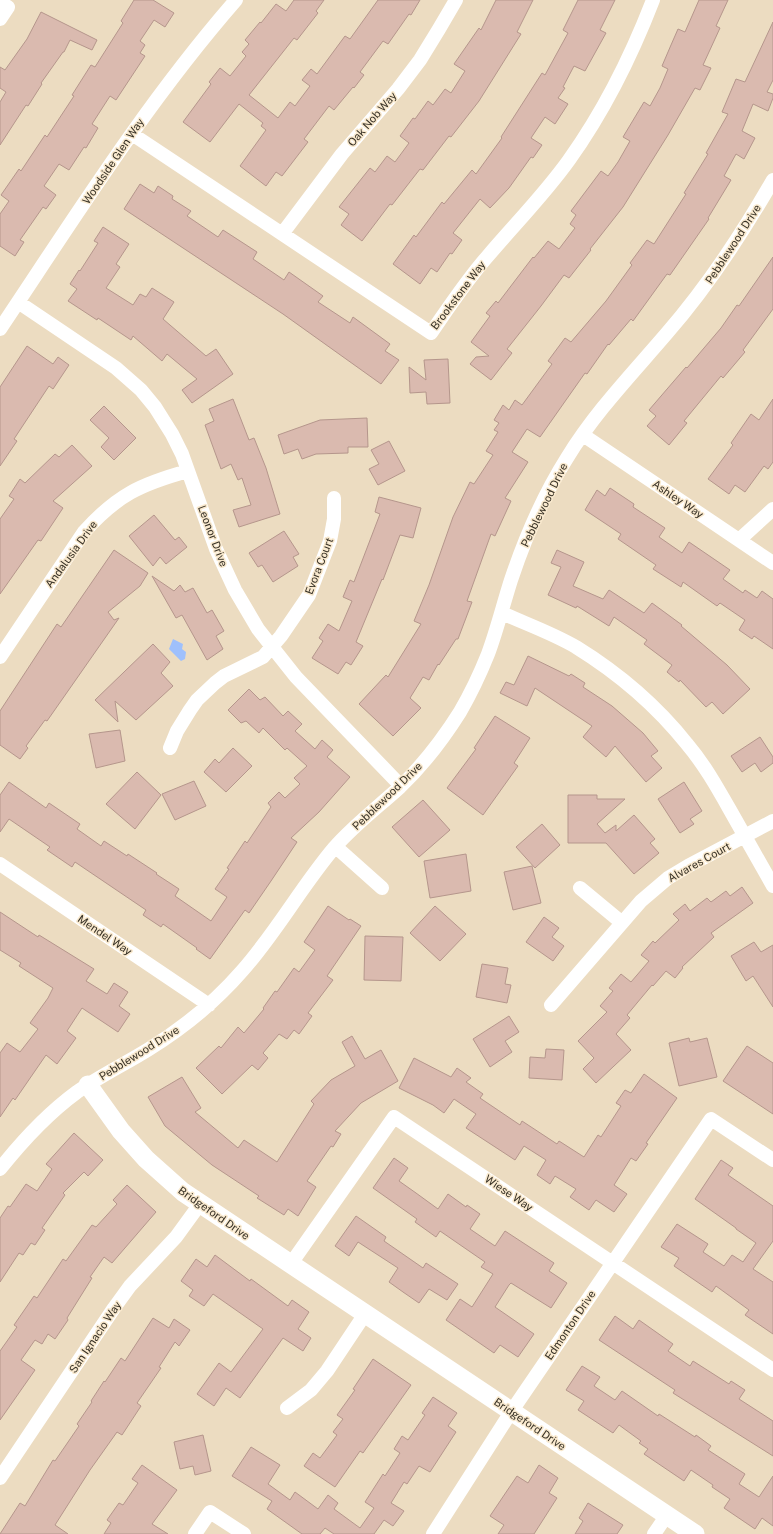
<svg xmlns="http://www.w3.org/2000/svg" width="773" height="1534" font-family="'Public Sans',sans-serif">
  <rect width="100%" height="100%" fill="#ecdcc1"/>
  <path fill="#9fc0fc" d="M 173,639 L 183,644 L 182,649 L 186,652 L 185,659 L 181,661 L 169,649 Z"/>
  <path fill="#dabaaf" stroke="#b5968c" d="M 134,0 L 153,0 L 174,13 L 165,27 L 154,20 L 140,41 L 145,45 L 140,53 L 145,56 L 116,100 L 110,96 L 92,124 L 98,128 L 86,148 L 84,147 L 69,170 L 59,164 L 44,186 L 56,195 L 46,209 L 43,207 L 20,240 L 24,242 L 15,256 L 0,246 L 0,214 L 9,201 L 1,195 L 19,169 L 21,171 L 45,135 L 47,137 L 74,96 L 72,95 L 91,65 L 95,67 L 123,23 L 121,21 Z
    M 294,0 L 324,0 L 316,11 L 318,13 L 297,40 L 294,38 L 249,95 L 278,118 L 290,102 L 295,106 L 310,86 L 302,80 L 311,69 L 317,74 L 345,36 L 350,39 L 378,0 L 420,0 L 411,15 L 409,14 L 388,44 L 383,41 L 360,72 L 364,75 L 354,88 L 353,87 L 334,110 L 329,106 L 304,139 L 308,142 L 282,176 L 276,172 L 266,186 L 240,166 L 266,130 L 261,126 L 263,123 L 239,104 L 210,142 L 183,122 L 211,84 L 209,82 L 220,68 L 230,76 L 246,56 L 242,52 L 249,44 L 245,40 L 260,22 L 261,23 L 276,4 L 286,11 Z
    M 496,0 L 533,0 L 517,32 L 521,34 L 479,101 L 451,137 L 449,136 L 423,170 L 420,169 L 392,205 L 390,204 L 362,241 L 341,225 L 349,214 L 339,207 L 370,168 L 375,172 L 387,156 L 395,162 L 409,143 L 400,136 L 413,118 L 415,119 L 428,101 L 433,105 L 445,89 L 451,93 L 465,71 L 454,64 L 479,28 L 481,30 Z
    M 578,0 L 615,0 L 600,30 L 606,33 L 585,71 L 574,66 L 563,87 L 565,88 L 558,98 L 568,104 L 555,124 L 545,117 L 531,138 L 542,145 L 533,158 L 531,157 L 509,188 L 490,208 L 480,199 L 453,233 L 462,240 L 452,254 L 450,253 L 437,272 L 431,268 L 420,284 L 393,264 L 414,235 L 416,237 L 442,202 L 444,204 L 472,170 L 476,174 L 502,138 L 501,137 L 542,73 L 545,75 L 568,33 L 563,30 Z
    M 699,0 L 728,0 L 716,26 L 720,28 L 703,65 L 711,68 L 700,90 L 695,88 L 668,135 L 623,207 L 590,249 L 591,250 L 569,278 L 564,275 L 541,306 L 507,349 L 512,353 L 491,380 L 470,364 L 476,357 L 489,356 L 471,342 L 490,316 L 486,313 L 496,301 L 498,303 L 533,257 L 534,258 L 548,241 L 559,249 L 575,228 L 570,224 L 576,215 L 571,211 L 601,171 L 608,176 L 618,162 L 630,141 L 623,137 L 644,102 L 650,106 L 660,88 L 668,69 L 662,66 L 671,45 L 678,29 L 685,32 Z
    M 41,12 L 97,40 L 92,50 L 70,40 L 64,52 L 63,52 L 41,83 L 42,84 L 28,106 L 26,105 L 0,145 L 0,102 L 6,92 L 0,88 L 0,67 L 5,70 L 27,39 Z
    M 773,22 L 773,80 L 767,92 L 773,94 L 773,98 L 768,111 L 753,104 L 742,131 L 755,138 L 744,159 L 736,154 L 724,176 L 731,180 L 708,218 L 709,219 L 670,275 L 667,274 L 633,321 L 631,319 L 609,345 L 608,344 L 587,374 L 585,373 L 540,437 L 527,429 L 512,452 L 528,462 L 505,498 L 511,501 L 495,536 L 491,534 L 467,601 L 472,602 L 458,639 L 456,639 L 439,665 L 438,664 L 429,680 L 423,677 L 410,698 L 421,708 L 393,736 L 359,704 L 386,675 L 388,677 L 421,624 L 414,621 L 429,585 L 453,517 L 470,482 L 474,484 L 493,455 L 486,451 L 498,432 L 494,430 L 499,423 L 494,420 L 503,405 L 509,410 L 515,400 L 522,405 L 552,364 L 548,361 L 565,338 L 571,342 L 606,301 L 632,265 L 630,263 L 647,240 L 654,244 L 686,194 L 684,193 L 708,154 L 706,153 L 728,114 L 722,112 L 736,79 L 745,82 Z
    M 140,184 L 154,193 L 158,186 L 173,196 L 172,199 L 191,211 L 187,216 L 218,237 L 223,230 L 257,252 L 253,259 L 284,280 L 289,272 L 323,296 L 318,302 L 350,323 L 353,317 L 390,344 L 385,351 L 399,360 L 381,384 L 283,314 L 124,209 Z
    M 103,227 L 129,244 L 116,264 L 120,267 L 106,288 L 133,305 L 140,294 L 146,297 L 152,288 L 174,302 L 163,319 L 206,356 L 216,349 L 233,374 L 192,403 L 182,390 L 197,379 L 167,354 L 162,361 L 133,336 L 131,340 L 98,318 L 97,320 L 68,301 L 77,289 L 70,284 L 79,270 L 80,271 L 98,243 L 94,241 Z
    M 773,257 L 773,309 L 743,350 L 745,352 L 723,378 L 721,376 L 684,421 L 687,423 L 669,445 L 647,426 L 656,416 L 649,410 L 686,367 L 687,368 L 721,328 L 737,305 L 739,306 Z
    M 27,346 L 53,364 L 58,357 L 69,365 L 53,389 L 49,386 L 14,439 L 17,441 L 0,466 L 0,387 Z
    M 448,359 L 450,403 L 427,404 L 426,392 L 410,393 L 409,367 L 426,380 L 424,360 Z
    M 233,399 L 249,440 L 254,438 L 266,468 L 280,514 L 239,527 L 233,510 L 251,505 L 242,478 L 238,480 L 231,464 L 221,469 L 205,425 L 214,421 L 209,409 Z
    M 773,399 L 773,462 L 768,469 L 764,466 L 745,492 L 735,485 L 729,494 L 708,479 L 733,445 L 731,443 L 751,414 L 759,420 Z
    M 104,406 L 136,438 L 114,460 L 101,447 L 109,438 L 90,420 Z
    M 367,418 L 368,447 L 348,447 L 348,453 L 316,454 L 302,459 L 298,449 L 284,454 L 278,435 L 320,420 Z
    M 389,441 L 405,471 L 378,485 L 369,469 L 379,464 L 371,450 Z
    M 72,445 L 92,466 L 53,501 L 63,508 L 41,541 L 38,540 L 0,594 L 0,519 L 14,499 L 9,496 L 20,479 L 25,483 L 55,454 L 59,457 Z
    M 610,488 L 634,504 L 633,507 L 665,528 L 659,537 L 682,553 L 689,542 L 730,570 L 723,579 L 743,593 L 745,590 L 757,598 L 762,591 L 773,599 L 773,649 L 754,636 L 752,639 L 739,630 L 745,620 L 720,603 L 717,606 L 683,582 L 681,587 L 653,569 L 656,565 L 618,539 L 621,534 L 585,510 L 597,490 L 605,496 Z
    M 379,497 L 421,508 L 413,538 L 400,535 L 383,580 L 382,579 L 356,642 L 363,646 L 351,665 L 346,662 L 338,674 L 312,658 L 323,641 L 319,638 L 328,624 L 339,631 L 352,601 L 343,597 L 350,580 L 354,582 L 380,514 L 375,512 Z
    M 154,515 L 175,540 L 179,537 L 187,547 L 166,564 L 160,557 L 153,566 L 129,536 Z
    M 284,531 L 299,554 L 293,557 L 298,566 L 273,582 L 262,565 L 258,567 L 249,553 Z
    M 114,550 L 148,573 L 140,586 L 108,612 L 114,620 L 119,618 L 47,721 L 45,720 L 26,746 L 28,748 L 20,759 L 0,745 L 0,711 L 57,624 L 61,627 Z
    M 557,550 L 584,562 L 573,586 L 603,599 L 609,590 L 644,613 L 652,603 L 682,625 L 681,626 L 727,665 L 750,689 L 723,714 L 712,702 L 706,707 L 680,680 L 679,682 L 667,672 L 672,665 L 644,644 L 647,640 L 614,617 L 609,626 L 577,606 L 576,608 L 548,595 L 561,567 L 551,563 Z
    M 152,576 L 174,591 L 180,585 L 185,592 L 193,588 L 207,613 L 212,610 L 224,631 L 216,636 L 223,649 L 207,660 L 182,615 L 176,618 Z
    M 153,644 L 170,662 L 161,673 L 173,686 L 136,720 L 115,701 L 118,722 L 95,700 Z
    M 528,656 L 569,676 L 571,674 L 585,683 L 583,687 L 612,706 L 643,733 L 658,751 L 651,756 L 662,768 L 646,782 L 615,746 L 606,757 L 583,737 L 592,726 L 535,688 L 527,706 L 500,693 L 506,682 L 514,685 Z
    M 249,689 L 260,700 L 265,697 L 283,716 L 288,711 L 302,724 L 295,731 L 315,749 L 322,740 L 333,750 L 327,757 L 350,777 L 319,812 L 291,838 L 297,842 L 271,881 L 249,913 L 245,910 L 210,959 L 196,949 L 197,948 L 163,924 L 161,927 L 143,915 L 146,910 L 75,862 L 72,867 L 47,850 L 50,847 L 9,819 L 0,832 L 0,795 L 9,782 L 46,808 L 49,803 L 80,824 L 77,829 L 101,846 L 104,841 L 127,856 L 128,854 L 157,873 L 156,874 L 179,889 L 175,896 L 211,921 L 227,897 L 215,889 L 229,869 L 227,868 L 245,841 L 247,843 L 271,807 L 268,803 L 279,792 L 285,798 L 300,784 L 294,778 L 307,766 L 287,748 L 285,750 L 263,728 L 259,733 L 246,721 L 241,723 L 228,710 Z
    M 495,716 L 530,738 L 514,763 L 518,766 L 483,815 L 447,788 L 476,749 L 474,748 Z
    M 120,730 L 125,761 L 96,768 L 89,734 Z
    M 760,737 L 773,757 L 773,763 L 761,772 L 755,763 L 742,772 L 731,756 Z
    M 233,748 L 252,766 L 226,792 L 204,772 L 215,759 L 219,763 Z
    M 137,772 L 161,795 L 135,829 L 106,804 Z
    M 194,781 L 206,806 L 175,820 L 162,794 Z
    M 684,782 L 702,811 L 690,819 L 694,824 L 680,833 L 658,799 Z
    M 568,795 L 597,795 L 597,799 L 625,799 L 597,824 L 605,833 L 616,825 L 616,831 L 634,815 L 655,839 L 650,843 L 659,853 L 634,874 L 606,843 L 568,843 Z
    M 423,800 L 450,830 L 419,857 L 392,827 Z
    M 542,824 L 560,845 L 535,868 L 516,847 Z
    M 466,854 L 471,891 L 430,898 L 424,861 Z
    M 532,866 L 541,903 L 513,910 L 504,872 Z
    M 742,887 L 753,903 L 711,933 L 714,937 L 682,967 L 683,968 L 675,978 L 666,971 L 653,986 L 652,985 L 627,1015 L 630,1018 L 616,1034 L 631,1050 L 596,1083 L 583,1069 L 594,1058 L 578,1041 L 607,1012 L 600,1006 L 613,991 L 609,988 L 621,974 L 631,982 L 649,961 L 641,955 L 653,941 L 655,943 L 679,920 L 673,914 L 685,904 L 690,911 L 707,898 L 711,902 L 726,891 L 730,896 Z
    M 328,906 L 349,920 L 350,919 L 361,926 L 327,976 L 333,980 L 308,1013 L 312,1016 L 299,1034 L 294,1030 L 287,1039 L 279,1034 L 263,1053 L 268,1058 L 258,1070 L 252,1065 L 222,1094 L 196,1068 L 219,1046 L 221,1048 L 238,1027 L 244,1033 L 264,1009 L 263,1008 L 275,991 L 277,992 L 294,968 L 299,972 L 315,950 L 304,942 Z
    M 435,906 L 466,934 L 440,961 L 410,933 Z
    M 0,912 L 38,937 L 39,935 L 94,969 L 86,981 L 107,994 L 114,983 L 128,992 L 119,1006 L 130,1014 L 118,1032 L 82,1008 L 67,1031 L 76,1038 L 57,1064 L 46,1055 L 15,1100 L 13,1098 L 0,1117 L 0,1053 L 7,1043 L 20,1052 L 38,1029 L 30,1023 L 48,998 L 53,988 L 19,966 L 21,963 L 0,950 Z
    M 544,917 L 559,928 L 552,937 L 564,946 L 553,961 L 526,942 Z
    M 365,936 L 403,937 L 401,981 L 364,980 Z
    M 754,942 L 761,952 L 773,945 L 773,1007 L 753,976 L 746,981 L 731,956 Z
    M 482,964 L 508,968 L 505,984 L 511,985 L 507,1003 L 476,997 Z
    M 509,1016 L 519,1032 L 505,1041 L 512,1052 L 490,1067 L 473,1039 Z
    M 352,1036 L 365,1059 L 381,1050 L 398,1081 L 361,1103 L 335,1131 L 341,1134 L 333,1147 L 331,1146 L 307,1181 L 316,1187 L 298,1216 L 288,1209 L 284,1215 L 257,1198 L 259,1196 L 212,1165 L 165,1126 L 148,1097 L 182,1077 L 201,1108 L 195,1112 L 238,1148 L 244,1140 L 277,1162 L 314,1104 L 311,1101 L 331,1080 L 355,1066 L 342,1042 Z
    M 689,1038 L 690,1042 L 707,1038 L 717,1077 L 679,1086 L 669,1043 Z
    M 747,1046 L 773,1063 L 773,1114 L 723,1081 Z
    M 546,1049 L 564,1050 L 562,1080 L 529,1078 L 530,1057 L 545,1058 Z
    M 414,1058 L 451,1077 L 457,1068 L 471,1078 L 466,1082 L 483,1094 L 480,1098 L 520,1125 L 522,1121 L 557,1144 L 559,1141 L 584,1157 L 598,1135 L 601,1137 L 621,1106 L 616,1103 L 625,1090 L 631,1093 L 644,1074 L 677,1098 L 646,1143 L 648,1144 L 636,1161 L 631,1158 L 614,1185 L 627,1194 L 614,1212 L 596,1200 L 589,1210 L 570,1197 L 576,1189 L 555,1176 L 550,1184 L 537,1175 L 546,1160 L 524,1146 L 515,1160 L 466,1128 L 476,1114 L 454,1099 L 444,1113 L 433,1105 L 399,1088 Z
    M 74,1133 L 103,1160 L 88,1176 L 84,1172 L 63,1193 L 65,1195 L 42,1228 L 45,1230 L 35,1245 L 31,1243 L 23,1255 L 19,1253 L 0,1282 L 0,1218 L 8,1206 L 10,1207 L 26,1184 L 37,1191 L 52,1169 L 46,1164 Z
    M 394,1158 L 408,1168 L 399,1181 L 416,1193 L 438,1209 L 448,1194 L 466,1207 L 467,1205 L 480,1214 L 470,1229 L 495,1246 L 505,1231 L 554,1263 L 549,1271 L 567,1283 L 551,1308 L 511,1283 L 509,1285 L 495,1307 L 534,1334 L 518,1357 L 500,1345 L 494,1353 L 446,1320 L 460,1299 L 472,1307 L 493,1274 L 481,1267 L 485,1262 L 440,1231 L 436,1237 L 415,1222 L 417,1219 L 373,1188 Z
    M 721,1160 L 733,1168 L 728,1175 L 773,1206 L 773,1241 L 753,1269 L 773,1282 L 773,1334 L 745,1315 L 749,1310 L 716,1286 L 712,1292 L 674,1266 L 679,1258 L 661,1247 L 677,1224 L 708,1244 L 703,1252 L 724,1266 L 732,1255 L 743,1262 L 756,1243 L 736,1229 L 736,1228 L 695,1199 Z
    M 127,1185 L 156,1212 L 112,1263 L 104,1257 L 90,1277 L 92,1278 L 67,1318 L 68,1320 L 55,1339 L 48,1334 L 42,1344 L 35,1340 L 21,1360 L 35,1370 L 0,1420 L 0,1351 L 17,1327 L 14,1325 L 34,1296 L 37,1298 L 63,1259 L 66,1261 L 92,1225 L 96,1227 L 117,1204 L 113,1200 Z
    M 356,1216 L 386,1237 L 384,1241 L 423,1268 L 426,1263 L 458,1284 L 447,1300 L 429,1289 L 419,1303 L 403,1292 L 389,1282 L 398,1268 L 358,1242 L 349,1256 L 335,1246 Z
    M 215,1255 L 250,1281 L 251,1279 L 288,1306 L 292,1300 L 309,1312 L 298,1329 L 311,1338 L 303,1351 L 283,1338 L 240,1398 L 226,1388 L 214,1406 L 197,1394 L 219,1363 L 231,1372 L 263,1329 L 213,1294 L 204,1306 L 189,1296 L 193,1290 L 181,1281 L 196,1259 L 207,1267 Z
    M 615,1316 L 633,1329 L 639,1320 L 673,1344 L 668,1351 L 690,1366 L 693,1361 L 729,1384 L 731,1381 L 745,1390 L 739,1399 L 773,1421 L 773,1456 L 673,1393 L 675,1390 L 599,1340 Z
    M 153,1318 L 169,1328 L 174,1319 L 190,1330 L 179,1346 L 175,1342 L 159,1367 L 161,1368 L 137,1403 L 141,1406 L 122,1435 L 117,1432 L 90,1470 L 55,1525 L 68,1534 L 0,1534 L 20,1503 L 25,1506 L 53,1460 L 55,1461 L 79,1426 L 77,1424 L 92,1402 L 91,1401 L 104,1381 L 105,1382 L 121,1358 L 125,1361 Z
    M 373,1359 L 411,1385 L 363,1453 L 360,1451 L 335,1487 L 304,1466 L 313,1453 L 320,1458 L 337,1435 L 333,1432 L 343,1419 L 337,1415 L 355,1390 L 353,1389 Z
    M 582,1366 L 600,1377 L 594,1386 L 615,1400 L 622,1391 L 658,1416 L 659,1414 L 695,1437 L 696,1435 L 711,1446 L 708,1450 L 745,1474 L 739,1484 L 759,1497 L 773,1476 L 773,1526 L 762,1518 L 755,1529 L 724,1508 L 730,1499 L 712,1487 L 713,1485 L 691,1470 L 684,1481 L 644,1454 L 648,1449 L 639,1443 L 641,1441 L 619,1425 L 613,1433 L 578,1410 L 584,1401 L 566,1390 Z
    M 433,1397 L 457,1413 L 448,1426 L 456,1432 L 430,1472 L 419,1466 L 407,1484 L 404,1482 L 391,1503 L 404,1511 L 393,1526 L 384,1520 L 374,1534 L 334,1534 L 325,1528 L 320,1534 L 302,1534 L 267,1509 L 272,1501 L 232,1476 L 251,1447 L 280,1465 L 268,1484 L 290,1500 L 295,1492 L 318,1509 L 328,1495 L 338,1503 L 334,1509 L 360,1528 L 374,1508 L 365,1502 L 383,1474 L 385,1476 L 400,1453 L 394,1449 L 402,1436 L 408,1440 L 425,1415 L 422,1413 Z
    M 203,1435 L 211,1471 L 195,1475 L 193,1466 L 180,1469 L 174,1442 Z
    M 142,1465 L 177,1490 L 152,1524 L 168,1534 L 104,1534 L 111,1523 L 107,1520 L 119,1503 L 123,1505 L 138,1483 L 132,1479 Z
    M 539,1465 L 558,1478 L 549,1493 L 557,1498 L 534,1534 L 498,1534 L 504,1525 L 490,1516 L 517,1476 L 528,1483 Z
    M 588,1503 L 623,1525 L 617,1534 L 575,1534 L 583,1521 L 579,1518 Z"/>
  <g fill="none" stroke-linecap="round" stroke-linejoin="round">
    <path stroke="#fff" stroke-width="14" d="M 0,3 L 8,7 L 0,19
      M 132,134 L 431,333 C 449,307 466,281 487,257 C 514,225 544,195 569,160 C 604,111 631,57 653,0
      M 282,234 L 342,154 L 398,89 L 420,60 L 439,29 L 456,0
      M 18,302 L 116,368 L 141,390 L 155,407 L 172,434 L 182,454 L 216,549 L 235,590 L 258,629 L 296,677 L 401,786
      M 0,329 C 75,217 147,102 236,0
      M 583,435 L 773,563
      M 739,540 L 773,509
      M 502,613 C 526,624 552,633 576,647 C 618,673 656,705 687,744 C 704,764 717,787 730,810 C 744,835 759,861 773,886
      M 0,657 L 84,532 C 117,495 141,484 188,471
      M 170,748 L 177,731 L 190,710 L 197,700 L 215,683 L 224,676 L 263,657 L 281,636 L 309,595 L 330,541 L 334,519 L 334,498
      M 336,847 L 382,888
      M 0,864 L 209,1005
      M 580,888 L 621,922
      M 551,1005 L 641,901 L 668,878 L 688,866 L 773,821
      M 0,1169 C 23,1140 47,1114 77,1092 C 100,1076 125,1064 149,1049 C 183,1028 215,1002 242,971 C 276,933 301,887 334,848 C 354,825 378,807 400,787 C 423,765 443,739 460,712 C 471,693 480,674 488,654 C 497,630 503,605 511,580 C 525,538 543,496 567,458 C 595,412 632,374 667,333 C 708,286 742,234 773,180
      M 290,1265 L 394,1117 L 773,1370
      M 287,1408 L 311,1390 L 327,1371 L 365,1314
      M 0,1478 L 114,1308 L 130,1286 L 176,1237 L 200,1204
      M 195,1534 L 210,1512 L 244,1534
      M 433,1534 L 511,1412 L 711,1119 L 773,1160
      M 654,1534 L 667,1515"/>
    <path stroke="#fff" stroke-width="19" d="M 88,1085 L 121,1131 L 146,1159 L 183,1192 L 695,1534"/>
  </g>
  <g text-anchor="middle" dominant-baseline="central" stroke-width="3" stroke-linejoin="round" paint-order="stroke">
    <g font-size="11" fill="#363025" stroke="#f9e9ce">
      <text transform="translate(372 119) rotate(-49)">Oak Nob Way</text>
      <text transform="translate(113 161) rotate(-56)">Woodside Glen Way</text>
      <text transform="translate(733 244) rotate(-57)">Pebblewood Drive</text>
      <text transform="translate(458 295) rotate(-53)">Brookstone Way</text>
      <text transform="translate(678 499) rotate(34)">Ashley Way</text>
      <text transform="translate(544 505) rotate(-64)">Pebblewood Drive</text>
      <text transform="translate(213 536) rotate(69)">Leonor Drive</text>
      <text transform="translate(71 554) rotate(-54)">Andalusia Drive</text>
      <text transform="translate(319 566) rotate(-69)">Evora Court</text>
      <text transform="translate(387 796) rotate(-44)">Pebblewood Drive</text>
      <text transform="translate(699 862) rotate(-29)">Alvares Court</text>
      <text transform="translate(105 935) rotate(34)">Mendel Way</text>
      <text transform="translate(139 1053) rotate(-32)">Pebblewood Drive</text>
      <text transform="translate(509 1193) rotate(34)">Wiese Way</text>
      <text transform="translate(214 1213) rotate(35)">Bridgeford Drive</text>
      <text transform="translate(570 1325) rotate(-56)">Edmonton Drive</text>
      <text transform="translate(95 1337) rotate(-56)">San Ignacio Way</text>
      <text transform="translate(530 1424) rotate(34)">Bridgeford Drive</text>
    </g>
  </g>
</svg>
